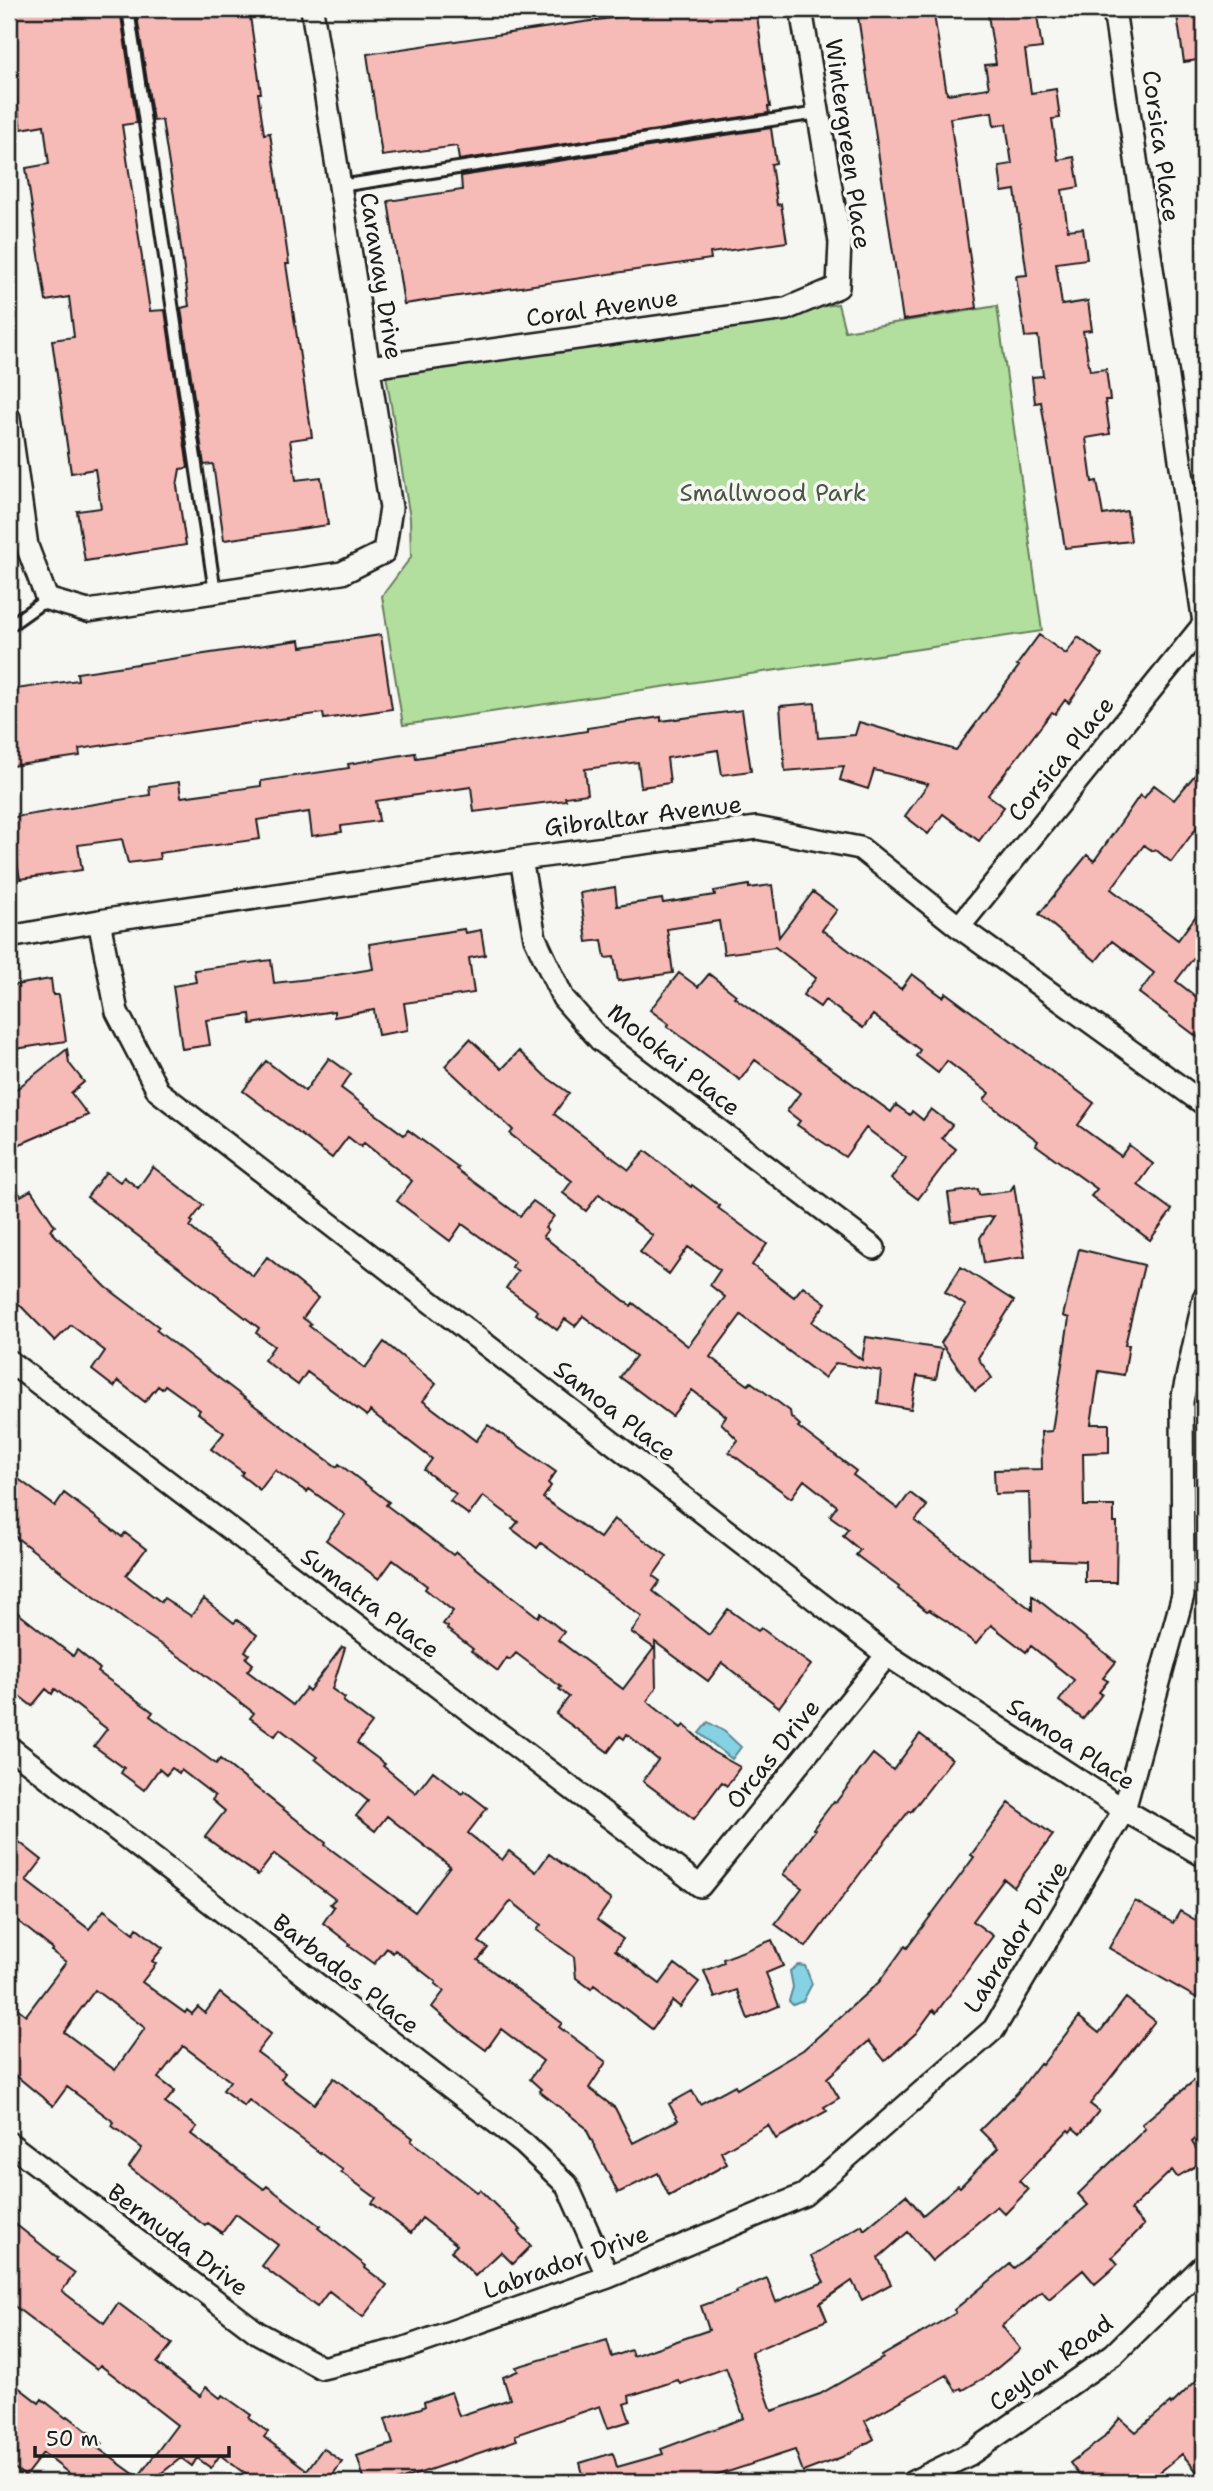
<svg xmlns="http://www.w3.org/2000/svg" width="1213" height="2491" font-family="'Shantell Sans',sans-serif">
  <rect width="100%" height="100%" fill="#f6f6f2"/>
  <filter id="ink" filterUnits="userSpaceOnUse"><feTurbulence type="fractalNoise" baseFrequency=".0143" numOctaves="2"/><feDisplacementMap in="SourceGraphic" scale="14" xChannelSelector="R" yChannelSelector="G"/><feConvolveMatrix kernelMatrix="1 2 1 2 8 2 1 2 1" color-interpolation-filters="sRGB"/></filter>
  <g filter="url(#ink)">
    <path fill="#b2df9e" stroke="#677e5d" stroke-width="2" d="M 838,304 L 845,331 L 997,306 L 1042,631 L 403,725 L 382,596 L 411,557 L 410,518 L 386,375 Z"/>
    <path fill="#85d2e4" stroke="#5b8994" stroke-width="2" d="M 708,1722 L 725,1732 L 741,1747 L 732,1759 L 699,1733 Z
      M 798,1965 L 805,1966 L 812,1984 L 803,2001 L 793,2005 L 789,2001 L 793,1987 L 790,1971 Z"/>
    <path fill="#f6bab7" stroke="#1c1c1c" stroke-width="2" fill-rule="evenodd" d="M 9,9 L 120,9 L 137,123 L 122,125 L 150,311 L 165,310 L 188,468 L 180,469 L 177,486 L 186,545 L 85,561 L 77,511 L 101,508 L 95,469 L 71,473 L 52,340 L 74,337 L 69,297 L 46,301 L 26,168 L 49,164 L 44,125 L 21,129 L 9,46 Z
      M 136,9 L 249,9 L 261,93 L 258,93 L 264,134 L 270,133 L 289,264 L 286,264 L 312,437 L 290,440 L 296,480 L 321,477 L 328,525 L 224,540 L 213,464 L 204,465 L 181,308 L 189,306 L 174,196 L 162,120 L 153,121 Z
      M 672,9 L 756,9 L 770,107 L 768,107 L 769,113 L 459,160 L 457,146 L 382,156 L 367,54 Z
      M 906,9 L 933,9 L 947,94 L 989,88 L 985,65 L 996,64 L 987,9 L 1036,9 L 1042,48 L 1025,50 L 1031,93 L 1056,89 L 1060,118 L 1052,119 L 1058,160 L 1074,157 L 1079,187 L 1062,190 L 1068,230 L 1083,228 L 1087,259 L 1056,263 L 1062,305 L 1088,301 L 1092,330 L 1083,331 L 1090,371 L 1106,369 L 1110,400 L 1105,400 L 1110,434 L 1086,438 L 1092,482 L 1097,481 L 1103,515 L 1127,511 L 1131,541 L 1065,548 L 1041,402 L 1035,403 L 1032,377 L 1043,376 L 1038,336 L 1025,337 L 1016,276 L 1027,275 L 1015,190 L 1002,192 L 999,166 L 1012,164 L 1006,124 L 994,126 L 992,112 L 950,118 L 977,308 L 903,320 L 858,16 Z
      M 1176,9 L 1204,9 L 1204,59 L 1184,62 Z
      M 771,128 L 776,163 L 771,164 L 777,205 L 781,204 L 787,242 L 710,253 L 711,259 L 404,304 L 388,201 L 462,190 L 461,176 Z
      M 381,635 L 392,709 L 324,719 L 323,713 L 244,724 L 79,749 L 80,756 L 11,766 L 9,749 L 9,690 L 78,680 L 77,673 L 231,650 L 300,640 L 301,647 Z
      M 1039,635 L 1066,654 L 1078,637 L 1102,655 L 1069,703 L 1065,700 L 1055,714 L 1052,712 L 988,795 L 1004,807 L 979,841 L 943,814 L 928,834 L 905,816 L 928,784 L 874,770 L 868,789 L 840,780 L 844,766 L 785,771 L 780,706 L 815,703 L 818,738 L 855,735 L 859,722 L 956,750 L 1019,666 L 1017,665 Z
      M 742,710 L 751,771 L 722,775 L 718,750 L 667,758 L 670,783 L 641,787 L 638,762 L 585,769 L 588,794 L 565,797 L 566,800 L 474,812 L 471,787 L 376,801 L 379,821 L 341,826 L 342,832 L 312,836 L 309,812 L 257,820 L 260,839 L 159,853 L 160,859 L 128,863 L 122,839 L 78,845 L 82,870 L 20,879 L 16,857 L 9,858 L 9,818 L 150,795 L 149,786 L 179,782 L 181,797 L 261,786 L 261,781 L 349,768 L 348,764 L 415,753 L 416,758 L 587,731 L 587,728 L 661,717 L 661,721 Z
      M 1204,764 L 1204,818 L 1171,862 L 1155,849 L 1153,851 L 1144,845 L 1111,889 L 1178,940 L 1204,905 L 1204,944 L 1176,981 L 1204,1003 L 1204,1042 L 1139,993 L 1154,973 L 1112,941 L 1096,961 L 1039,914 L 1087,855 L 1094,861 L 1140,795 L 1144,798 L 1154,785 L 1174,800 Z
      M 749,885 L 749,888 L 772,885 L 779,937 L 813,892 L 837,910 L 822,930 L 862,960 L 901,989 L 912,974 L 943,997 L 946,993 L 1094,1103 L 1078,1125 L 1121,1156 L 1129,1145 L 1153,1164 L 1138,1185 L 1172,1210 L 1150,1240 L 1091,1196 L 1097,1189 L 1036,1145 L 1038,1141 L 984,1100 L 989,1093 L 947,1061 L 938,1073 L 916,1056 L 920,1050 L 873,1015 L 863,1028 L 825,1000 L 820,1007 L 803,995 L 816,978 L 775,947 L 724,954 L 719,921 L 667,929 L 673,973 L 618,981 L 614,957 L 605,958 L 602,940 L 587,942 L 580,893 L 615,887 L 617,906 L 662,899 L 663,903 L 715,895 L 714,891 Z
      M 464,929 L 465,933 L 481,930 L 485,955 L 469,958 L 474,993 L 404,1003 L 408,1030 L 378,1035 L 374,1010 L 334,1017 L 334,1011 L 251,1024 L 250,1014 L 206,1020 L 210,1045 L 182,1049 L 173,986 L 196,982 L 194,970 L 271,960 L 274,983 L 318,978 L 373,969 L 369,944 Z
      M 679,973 L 698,987 L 709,974 L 736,995 L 734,997 L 891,1112 L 896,1105 L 910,1115 L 912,1111 L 923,1120 L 931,1109 L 952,1125 L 942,1138 L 956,1149 L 918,1199 L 891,1179 L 906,1158 L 866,1128 L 845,1157 L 797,1125 L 800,1121 L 787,1111 L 800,1093 L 755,1060 L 740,1080 L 667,1026 L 669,1024 L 650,1010 Z
      M 51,979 L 53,995 L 59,995 L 66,1041 L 9,1050 L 9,986 Z
      M 470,1039 L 502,1069 L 519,1051 L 545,1076 L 569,1093 L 554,1114 L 629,1170 L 645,1151 L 691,1187 L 692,1185 L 720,1206 L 718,1208 L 767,1244 L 752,1265 L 794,1297 L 803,1286 L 826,1303 L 812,1322 L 862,1360 L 866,1337 L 942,1349 L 936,1379 L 917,1376 L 911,1409 L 878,1403 L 881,1371 L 836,1363 L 824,1378 L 741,1315 L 710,1357 L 748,1385 L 751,1382 L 790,1411 L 791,1417 L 800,1425 L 798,1427 L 856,1471 L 853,1475 L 898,1509 L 910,1493 L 927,1506 L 915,1521 L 1032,1610 L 1032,1595 L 1116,1662 L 1103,1678 L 1108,1681 L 1099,1692 L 1102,1694 L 1083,1719 L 1059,1701 L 1074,1680 L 1031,1646 L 1026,1652 L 991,1625 L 976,1644 L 948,1622 L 929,1610 L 927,1611 L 898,1589 L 899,1587 L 856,1555 L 860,1550 L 843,1536 L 848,1529 L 830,1516 L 837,1506 L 804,1480 L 791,1498 L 729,1452 L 738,1440 L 721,1423 L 726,1416 L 692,1390 L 672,1416 L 620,1377 L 636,1356 L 583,1316 L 575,1326 L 565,1319 L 557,1330 L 536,1314 L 538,1311 L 506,1288 L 518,1271 L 512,1267 L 515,1262 L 462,1224 L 450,1241 L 397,1201 L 412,1181 L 364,1143 L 361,1147 L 348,1137 L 332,1158 L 243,1091 L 266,1061 L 305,1091 L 329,1058 L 351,1074 L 341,1088 L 404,1135 L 408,1130 L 458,1167 L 456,1169 L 520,1216 L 533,1201 L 554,1216 L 545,1228 L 548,1230 L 543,1236 L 631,1306 L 633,1303 L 688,1346 L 725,1297 L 710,1285 L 720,1270 L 688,1247 L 669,1274 L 640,1252 L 653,1236 L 599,1194 L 586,1211 L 563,1193 L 572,1181 L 510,1134 L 513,1130 L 445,1066 Z
      M 67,1049 L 69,1063 L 84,1082 L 71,1093 L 88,1115 L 18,1145 L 9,1138 L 9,1095 Z
      M 153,1167 L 203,1205 L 191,1221 L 193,1222 L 190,1227 L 198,1234 L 253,1276 L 267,1257 L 318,1298 L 303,1318 L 311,1324 L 309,1326 L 365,1368 L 384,1342 L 436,1384 L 423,1401 L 476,1441 L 488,1425 L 556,1472 L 548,1483 L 551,1486 L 543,1498 L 600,1538 L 614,1519 L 667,1556 L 653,1576 L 660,1581 L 653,1591 L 709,1635 L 728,1609 L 758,1631 L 761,1628 L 811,1665 L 779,1707 L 722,1663 L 708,1681 L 655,1642 L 656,1688 L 647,1701 L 681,1728 L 684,1725 L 713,1752 L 740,1767 L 727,1786 L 722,1782 L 694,1819 L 643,1781 L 658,1760 L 627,1734 L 624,1739 L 620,1736 L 608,1752 L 556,1714 L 569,1697 L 559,1689 L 561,1687 L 516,1653 L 510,1660 L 507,1658 L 498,1671 L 471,1651 L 473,1649 L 447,1629 L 448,1627 L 443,1624 L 453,1611 L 425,1589 L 427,1586 L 393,1560 L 379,1579 L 326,1540 L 345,1515 L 309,1489 L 307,1492 L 275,1470 L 260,1490 L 241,1475 L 243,1472 L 211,1449 L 224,1433 L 198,1413 L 200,1410 L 165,1385 L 162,1389 L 158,1386 L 145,1402 L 118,1381 L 114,1387 L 92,1370 L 105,1351 L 71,1325 L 55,1341 L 9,1294 L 9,1177 L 21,1196 L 31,1190 L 55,1226 L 50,1230 L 106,1287 L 159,1327 L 156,1330 L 276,1422 L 337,1467 L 339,1464 L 389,1502 L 386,1505 L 453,1555 L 456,1552 L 538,1617 L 540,1613 L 564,1632 L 558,1640 L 623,1689 L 654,1648 L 631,1632 L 642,1617 L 541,1543 L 537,1548 L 512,1529 L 518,1522 L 483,1496 L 469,1515 L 450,1501 L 456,1494 L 424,1470 L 432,1459 L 370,1411 L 367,1416 L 307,1372 L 298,1385 L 264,1360 L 274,1346 L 256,1333 L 259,1328 L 87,1197 L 106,1172 L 120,1182 L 124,1177 L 138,1188 Z
      M 1014,1185 L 1025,1257 L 984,1263 L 980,1238 L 994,1216 L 952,1222 L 948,1193 L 978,1189 L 979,1195 L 1010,1191 Z
      M 1079,1249 L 1144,1265 L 1125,1345 L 1129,1345 L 1124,1375 L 1099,1371 L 1091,1424 L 1109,1424 L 1109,1452 L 1083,1453 L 1084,1506 L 1114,1506 L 1114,1523 L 1117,1523 L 1116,1582 L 1085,1582 L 1085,1561 L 1031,1559 L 1029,1493 L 995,1494 L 994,1470 L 1042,1469 L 1041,1432 L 1052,1431 L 1069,1318 L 1063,1316 Z
      M 961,1267 L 1014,1301 L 978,1358 L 992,1378 L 975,1391 L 941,1343 L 965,1305 L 945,1292 Z
      M 9,1472 L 55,1506 L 64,1493 L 122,1537 L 125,1533 L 146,1549 L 126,1575 L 161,1602 L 164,1598 L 191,1616 L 204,1599 L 234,1623 L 237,1620 L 257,1635 L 245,1651 L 249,1654 L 246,1658 L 253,1664 L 247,1671 L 293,1705 L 306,1688 L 309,1691 L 342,1647 L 345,1648 L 332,1689 L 345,1698 L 343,1701 L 372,1723 L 357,1743 L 385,1764 L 383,1766 L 416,1793 L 433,1771 L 462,1794 L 465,1791 L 487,1808 L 468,1833 L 502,1860 L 509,1851 L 536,1872 L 549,1854 L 611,1900 L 597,1920 L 623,1939 L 615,1950 L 660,1984 L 675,1964 L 699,1982 L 680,2007 L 673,2001 L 652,2029 L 594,1985 L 591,1989 L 576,1978 L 574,1957 L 537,1930 L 541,1925 L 511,1901 L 479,1942 L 488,1948 L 478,1960 L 562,2023 L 559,2027 L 606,2062 L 589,2088 L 615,2108 L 633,2143 L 678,2120 L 669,2104 L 692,2091 L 700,2104 L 735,2085 L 737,2089 L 803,2050 L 879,1982 L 905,1946 L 907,1948 L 974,1857 L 971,1855 L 1009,1803 L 1053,1835 L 1014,1887 L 1004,1879 L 973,1921 L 993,1936 L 936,2013 L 933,2010 L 916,2033 L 885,2061 L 869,2041 L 827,2078 L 839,2098 L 824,2107 L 827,2111 L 776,2139 L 768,2125 L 721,2152 L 727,2164 L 669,2196 L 658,2173 L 618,2193 L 585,2127 L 539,2091 L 541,2089 L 530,2079 L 543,2061 L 501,2029 L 486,2050 L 461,2032 L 432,2007 L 444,1991 L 435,1984 L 436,1982 L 395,1950 L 393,1953 L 387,1948 L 374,1964 L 349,1946 L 350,1944 L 323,1923 L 334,1907 L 330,1904 L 335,1899 L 274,1854 L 258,1875 L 205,1837 L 225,1811 L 212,1800 L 215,1796 L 181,1770 L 179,1773 L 172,1768 L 166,1775 L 159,1769 L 144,1790 L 121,1773 L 124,1768 L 94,1746 L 107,1729 L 55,1689 L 52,1694 L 46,1689 L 32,1706 L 9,1688 L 9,1606 L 73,1656 L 77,1650 L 100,1669 L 98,1672 L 153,1712 L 150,1716 L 216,1764 L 220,1759 L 326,1843 L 325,1845 L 415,1912 L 450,1866 L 387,1816 L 375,1831 L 356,1816 L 368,1801 L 315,1759 L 317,1757 L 280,1729 L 275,1736 L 250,1718 L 254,1713 L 189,1663 L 133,1626 L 9,1532 Z
      M 920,1734 L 952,1759 L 911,1812 L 909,1811 L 864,1868 L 806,1947 L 775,1924 L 802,1888 L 783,1874 L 815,1830 L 813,1829 L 834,1801 L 836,1802 L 873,1754 L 893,1770 Z
      M 9,1834 L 42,1860 L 26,1881 L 89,1929 L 104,1910 L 134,1933 L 137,1928 L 163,1948 L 152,1961 L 156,1964 L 142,1982 L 185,2013 L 187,2010 L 192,2014 L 198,2007 L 205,2013 L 220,1993 L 271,2034 L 257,2052 L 285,2073 L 281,2079 L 314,2104 L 334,2078 L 413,2138 L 411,2141 L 477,2192 L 480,2190 L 521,2230 L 518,2232 L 531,2246 L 513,2264 L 501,2252 L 475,2276 L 451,2251 L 457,2245 L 422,2218 L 411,2233 L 372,2203 L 376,2198 L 341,2172 L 343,2170 L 249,2100 L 244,2106 L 223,2090 L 230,2081 L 183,2046 L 158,2078 L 175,2091 L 165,2103 L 197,2127 L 191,2134 L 264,2189 L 267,2186 L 320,2226 L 318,2228 L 366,2266 L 365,2268 L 387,2285 L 363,2317 L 329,2291 L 317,2307 L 262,2266 L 278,2245 L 236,2214 L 222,2233 L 208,2223 L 205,2226 L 129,2167 L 142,2148 L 112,2126 L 114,2122 L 67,2087 L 53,2106 L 9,2070 L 9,2002 L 26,2015 L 66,1962 L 51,1951 L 53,1949 L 9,1914 ZM 95,1990 L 145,2028 L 115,2070 L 64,2032 Z
      M 1135,1901 L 1173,1923 L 1180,1911 L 1204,1925 L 1204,2002 L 1109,1948 Z
      M 772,1940 L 783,1966 L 766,1973 L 779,2006 L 748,2019 L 737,1990 L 715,1998 L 704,1971 L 724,1963 L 723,1959 Z
      M 1126,1998 L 1155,2021 L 1090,2104 L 1099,2111 L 1080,2134 L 1073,2128 L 1070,2132 L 1068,2130 L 1019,2181 L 1028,2190 L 1005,2214 L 997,2206 L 932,2261 L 908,2232 L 878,2258 L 891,2284 L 862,2300 L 852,2281 L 820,2303 L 827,2320 L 751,2352 L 772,2411 L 820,2394 L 883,2358 L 882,2356 L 956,2313 L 954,2310 L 1010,2264 L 1014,2268 L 1088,2205 L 1078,2194 L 1145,2129 L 1142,2124 L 1195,2080 L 1204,2091 L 1204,2132 L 1192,2142 L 1204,2161 L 1177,2177 L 1172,2170 L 1130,2210 L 1144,2225 L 1112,2257 L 1118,2264 L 1095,2284 L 1083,2270 L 1049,2299 L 1042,2291 L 1002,2326 L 1020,2349 L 989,2375 L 963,2390 L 961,2388 L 956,2391 L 947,2375 L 865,2421 L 874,2439 L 842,2457 L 803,2472 L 795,2450 L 697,2482 L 585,2482 L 580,2463 L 613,2453 L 617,2467 L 663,2454 L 661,2449 L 744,2418 L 726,2368 L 680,2384 L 678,2380 L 629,2396 L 630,2402 L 624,2404 L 630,2421 L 608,2428 L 600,2406 L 515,2435 L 517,2440 L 394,2482 L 365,2482 L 357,2456 L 393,2444 L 385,2419 L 421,2408 L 425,2406 L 424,2402 L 451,2392 L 459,2416 L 510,2399 L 503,2377 L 518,2371 L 516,2367 L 607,2340 L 612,2357 L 631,2350 L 633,2356 L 709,2330 L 701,2306 L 737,2293 L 736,2291 L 767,2278 L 776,2302 L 824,2282 L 811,2256 L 862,2225 L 864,2230 L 906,2195 L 923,2215 L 958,2185 L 960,2187 L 998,2148 L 980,2130 L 1017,2093 L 1040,2063 L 1042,2065 L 1079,2017 L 1099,2033 Z
      M 9,2219 L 58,2258 L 57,2260 L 75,2273 L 62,2291 L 104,2323 L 118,2303 L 172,2344 L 157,2363 L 200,2396 L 206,2387 L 220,2398 L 223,2395 L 251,2415 L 249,2418 L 268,2432 L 264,2437 L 307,2470 L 323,2448 L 342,2462 L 327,2482 L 256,2482 L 220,2455 L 211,2468 L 197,2458 L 192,2466 L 181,2458 L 150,2482 L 80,2482 L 43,2453 L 25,2476 L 9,2464 L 9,2380 L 39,2403 L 42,2399 L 66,2418 L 68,2416 L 102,2443 L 98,2448 L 138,2477 L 177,2425 L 100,2365 L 97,2369 L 9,2302 Z
      M 1204,2373 L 1204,2480 L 1182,2454 L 1148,2482 L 1084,2482 L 1070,2463 L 1102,2439 L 1120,2418 L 1136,2432 L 1170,2403 L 1171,2405 Z"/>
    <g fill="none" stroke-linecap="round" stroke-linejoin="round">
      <g stroke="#1c1c1c" stroke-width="16">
        <path id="lane" d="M 128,9 L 215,592
          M 340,186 L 818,113
          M 9,626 L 47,599"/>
      </g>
      <g stroke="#1c1c1c" stroke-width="26">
        <path id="street" d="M 1114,9 L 1204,623
          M 369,367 L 786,309 L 838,287 L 840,242 L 801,9
          M 9,418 L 27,546 L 47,599 L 88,611 L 342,573 L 384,552 L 391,508 L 312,9
          M 521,859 L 535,938 L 563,998 L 600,1040 L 874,1248
          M 99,921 L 117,1012 L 158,1091 L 887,1655 L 1124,1810 L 1204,1856
          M 959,927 L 1204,624
          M 9,937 L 99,921 L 521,859 L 757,828 L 860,848 L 959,927 L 1204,1104
          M 9,1361 L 700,1886 L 887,1655
          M 9,1747 L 524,2144 L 567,2185 L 608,2277
          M 9,2143 L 258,2333 L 322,2368 L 402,2349 L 608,2277 L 804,2195 L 994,2029 L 1124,1810 L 1183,1595 L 1182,1401 L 1204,1298
          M 913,2482 L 970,2454 L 1114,2354 L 1204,2265"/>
      </g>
      <use href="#lane" stroke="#f6f6f2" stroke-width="10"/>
      <use href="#street" stroke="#f6f6f2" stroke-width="21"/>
    </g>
  </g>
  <g text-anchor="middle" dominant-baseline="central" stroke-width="7" stroke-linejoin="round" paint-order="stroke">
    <g font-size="24" fill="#1c1c1c" stroke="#f6f6f2">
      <text transform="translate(848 144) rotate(82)">Wintergreen Place</text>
      <text transform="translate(1161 146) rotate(82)">Corsica Place</text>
      <text transform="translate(381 276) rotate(81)">Caraway Drive</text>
      <text transform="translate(602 308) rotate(-8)">Coral Avenue</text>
      <text transform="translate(1061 759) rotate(-51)">Corsica Place</text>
      <text transform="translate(643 816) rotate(-7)">Gibraltar Avenue</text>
      <text transform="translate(674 1060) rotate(39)">Molokai Place</text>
      <text transform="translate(615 1411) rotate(38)">Samoa Place</text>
      <text transform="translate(370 1603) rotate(37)">Sumatra Place</text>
      <text transform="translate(1071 1744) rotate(33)">Samoa Place</text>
      <text transform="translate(773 1754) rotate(-51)">Orcas Drive</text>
      <text transform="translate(1016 1937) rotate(-58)">Labrador Drive</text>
      <text transform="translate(346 1974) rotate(38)">Barbados Place</text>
      <text transform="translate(178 2240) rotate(37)">Bermuda Drive</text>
      <text transform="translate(566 2262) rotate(-20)">Labrador Drive</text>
      <text transform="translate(1051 2363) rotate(-36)">Ceylon Road</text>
    </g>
    <g font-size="24" fill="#495643" stroke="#f6f6f2">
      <text x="773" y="493">Smallwood Park</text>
    </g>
  </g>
  <rect width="1213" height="2491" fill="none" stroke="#f6f6f2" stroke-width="35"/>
  <rect x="18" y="18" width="1178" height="2456" fill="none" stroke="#1c1c1c" stroke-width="2.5" filter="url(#ink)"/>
  <path d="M35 2446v10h194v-10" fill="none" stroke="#1c1c1c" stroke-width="3.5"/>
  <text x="46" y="2446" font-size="21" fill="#1c1c1c" stroke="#f6f6f2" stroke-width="5" paint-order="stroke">50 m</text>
</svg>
